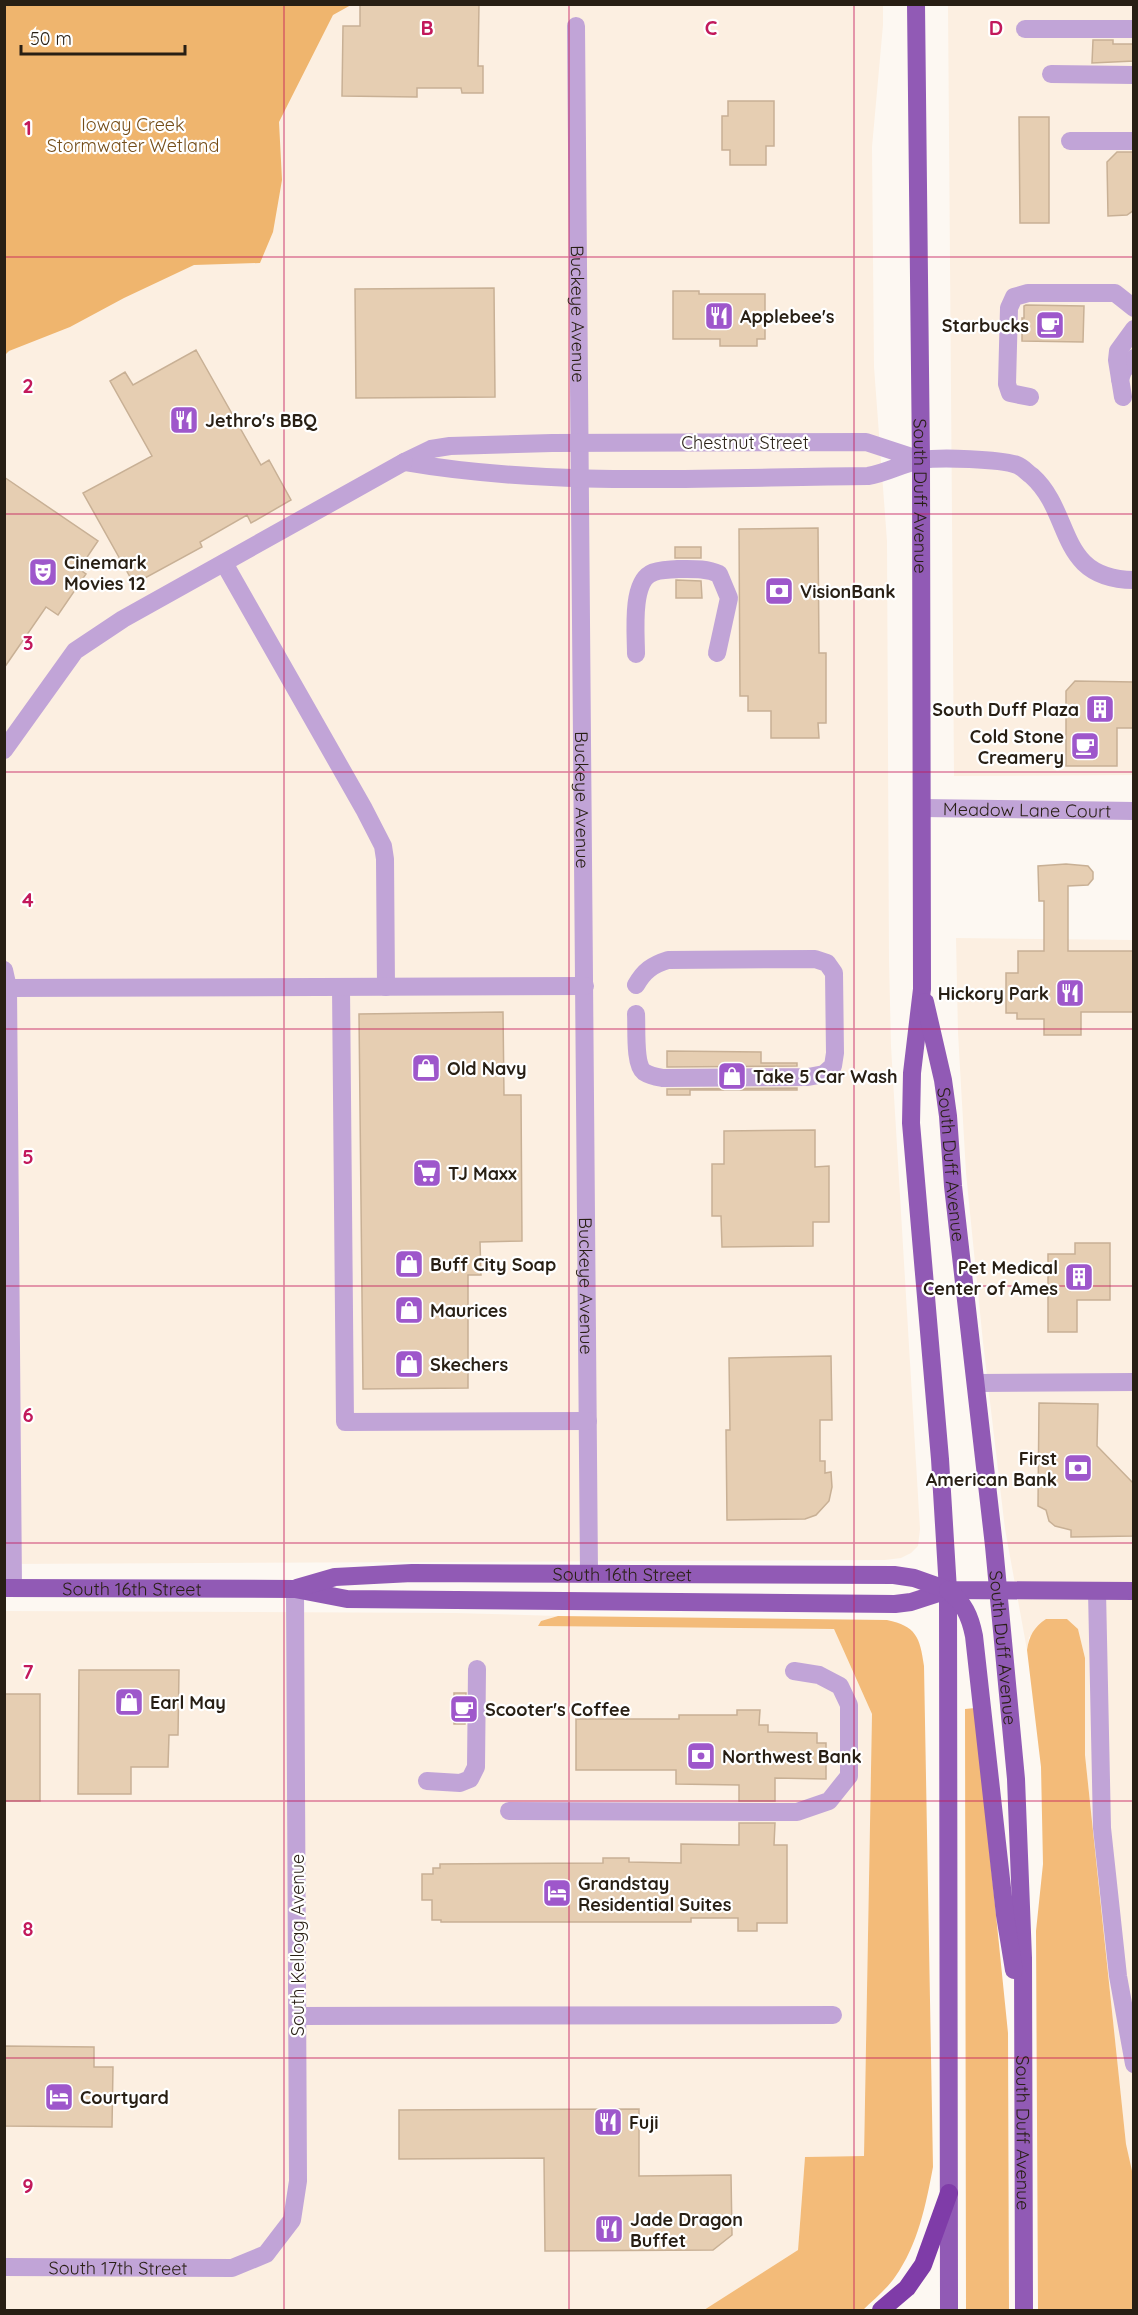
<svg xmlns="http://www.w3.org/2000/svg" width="1138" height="2315" font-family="Quicksand,sans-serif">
  <rect width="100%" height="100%" fill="#fdf8f2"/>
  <path fill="#fcefe1" d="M 263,5 L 883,5 L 883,25 L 872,147 L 874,367 L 887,541 L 889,960 L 891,1046 L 920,1529 L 918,1546 L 911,1553 L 901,1558 L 885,1560 L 5,1564 L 4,269 Z
    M 948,5 L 1133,5 L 1133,775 L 954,776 Z
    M 956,938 L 1133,940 L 1133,2180 L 1126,2144 L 1085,1755 L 1085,1658 L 1078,1629 L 1067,1619 L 1029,1637 L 1027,1650 L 1005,1529 L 983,1342 L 966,1173 L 958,1033 Z
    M 5,1611 L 456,1613 L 558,1616 L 541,1621 L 539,1626 L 834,1629 L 872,1714 L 864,2156 L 805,2157 L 798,2250 L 704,2310 L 5,2310 Z"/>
  <path fill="#f3bb79" d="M 558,1616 L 887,1620 C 916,1626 920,1637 924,1666 L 933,2167 C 926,2204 918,2245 895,2277 C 887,2289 873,2300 863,2310 L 704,2310 L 798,2250 L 805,2157 L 864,2156 L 872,1714 L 834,1629 L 538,1626 L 541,1621 Z
    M 1046,1619 L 1067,1619 L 1078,1629 L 1085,1658 L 1085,1755 L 1126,2144 L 1134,2180 L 1133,2310 L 1038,2310 L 1036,1931 L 1043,1864 L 1041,1767 L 1027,1650 C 1029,1636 1034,1627 1046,1619 Z
    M 975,1708 L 1008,2033 L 1009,2310 L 966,2310 L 965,1709 Z"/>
  <path fill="#efb56e" d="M 5,4 L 351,5 L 333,15 L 279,122 L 282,180 L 273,232 L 260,263 L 194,265 L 124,298 L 70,327 L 9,351 L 5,355 Z"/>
  <path fill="#e6ceb2" stroke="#c8b095" stroke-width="1.5" d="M 360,4 L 479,4 L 478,66 L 483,66 L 483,93 L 462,93 L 461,88 L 417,88 L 417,97 L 342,96 L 343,26 L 360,26 Z
    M 1093,40 L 1113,40 L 1113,44 L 1134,44 L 1134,61 L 1092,63 Z
    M 728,101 L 774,101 L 774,146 L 766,146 L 766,165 L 730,165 L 730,150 L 722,150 L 722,116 L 728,116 Z
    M 1019,117 L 1049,117 L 1049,223 L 1020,223 Z
    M 1117,152 L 1134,152 L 1134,210 L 1127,215 L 1108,216 L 1107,162 Z
    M 494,288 L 495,397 L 356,398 L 355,289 Z
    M 673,291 L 699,291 L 699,294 L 765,294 L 765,339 L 757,339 L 757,346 L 720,346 L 720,339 L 673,339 Z
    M 1026,305 L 1084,306 L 1083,342 L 1022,341 L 1022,318 L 1024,318 L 1024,306 Z
    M 196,350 L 261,465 L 269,460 L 291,500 L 251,523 L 247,515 L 200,542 L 202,547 L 134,584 L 83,493 L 152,456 L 110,381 L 125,372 L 133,385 Z
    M 4,477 L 98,541 L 79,569 L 86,574 L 58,615 L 46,607 L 4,668 Z
    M 818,528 L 819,653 L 826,653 L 826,723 L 818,723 L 819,738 L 771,738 L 771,711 L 748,711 L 748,696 L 740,696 L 739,529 Z
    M 675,547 L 701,547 L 701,558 L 675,558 Z
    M 676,580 L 701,581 L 702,598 L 676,598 Z
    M 1075,681 L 1134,682 L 1134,728 L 1117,728 L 1117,766 L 1066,766 L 1066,691 Z
    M 1066,864 L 1088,866 L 1093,872 L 1093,879 L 1088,885 L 1068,886 L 1068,951 L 1134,951 L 1134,1012 L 1081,1012 L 1081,1035 L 1044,1035 L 1044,1019 L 1017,1019 L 1017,1013 L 1006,1013 L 1006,973 L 1018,973 L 1018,951 L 1044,951 L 1044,901 L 1039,901 L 1038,866 Z
    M 503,1012 L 504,1095 L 521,1095 L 522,1241 L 480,1242 L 481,1275 L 468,1275 L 468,1388 L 363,1389 L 359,1014 Z
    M 667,1051 L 761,1052 L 761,1063 L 797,1063 L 797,1066 L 667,1067 Z
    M 797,1088 L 797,1090 L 690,1090 L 690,1095 L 667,1095 L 667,1089 Z
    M 815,1130 L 815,1167 L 829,1166 L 829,1222 L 813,1222 L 813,1246 L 722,1247 L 721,1216 L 712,1216 L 712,1164 L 724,1164 L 724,1131 Z
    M 1075,1243 L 1110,1243 L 1110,1300 L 1077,1300 L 1077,1332 L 1048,1332 L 1048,1254 L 1075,1254 Z
    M 831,1356 L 832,1420 L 820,1420 L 820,1461 L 825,1461 L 825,1473 L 831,1472 L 832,1487 L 829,1501 L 816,1515 L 805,1519 L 727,1520 L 726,1430 L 730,1430 L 729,1358 Z
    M 1039,1403 L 1098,1404 L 1097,1446 L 1134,1484 L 1134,1536 L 1071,1537 L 1071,1530 L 1055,1526 L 1049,1521 L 1046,1510 L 1038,1506 Z
    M 79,1670 L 179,1670 L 178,1735 L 169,1735 L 168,1767 L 131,1767 L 131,1794 L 78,1794 Z
    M 454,1693 L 466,1693 L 465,1724 L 454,1724 Z
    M 4,1694 L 40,1694 L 40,1801 L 4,1801 Z
    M 737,1710 L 760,1710 L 759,1725 L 768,1725 L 768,1732 L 817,1733 L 817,1743 L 826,1743 L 826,1779 L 775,1778 L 775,1801 L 739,1801 L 739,1785 L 676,1784 L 676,1770 L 576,1770 L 576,1719 L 679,1719 L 679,1715 L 737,1715 Z
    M 739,1823 L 775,1823 L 774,1845 L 787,1845 L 787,1923 L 757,1923 L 757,1931 L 738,1931 L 738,1918 L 691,1918 L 691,1922 L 441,1922 L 441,1920 L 432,1920 L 432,1900 L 422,1900 L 422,1874 L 433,1874 L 433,1868 L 440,1868 L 440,1864 L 603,1863 L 603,1858 L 629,1858 L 629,1862 L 681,1863 L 681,1844 L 739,1845 Z
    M 4,2046 L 94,2047 L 94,2067 L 113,2067 L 112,2127 L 4,2126 Z
    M 639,2109 L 639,2176 L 731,2175 L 732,2235 L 713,2250 L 545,2251 L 544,2158 L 399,2159 L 399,2110 Z"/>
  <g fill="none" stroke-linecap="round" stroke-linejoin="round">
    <g stroke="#c1a4d7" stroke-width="18">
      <path id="s1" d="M 576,26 L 589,1574"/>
      <path d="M 1025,29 L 1134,29"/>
      <path d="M 1051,74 L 1134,75"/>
      <path d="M 1070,141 L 1134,141"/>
      <path d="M 1120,379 L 1123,371 L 1134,358"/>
      <path d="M 1030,397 L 1010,393 L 1007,384 L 1009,308 L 1014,297 L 1028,293 L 1115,293 L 1134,308"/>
      <path d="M 1123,397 L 1117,360 L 1118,351 L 1134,329"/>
      <path d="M 921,460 L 866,442 L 552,443 L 450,446 L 431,449 L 404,462 C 554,488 717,477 868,476 C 887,473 903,463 921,460 C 940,457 1000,459 1017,465 C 1023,467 1027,473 1032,476 C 1074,514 1056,579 1134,580"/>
      <path d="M 224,563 L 364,809 L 383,846 L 385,859 L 386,987"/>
      <path d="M 636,654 C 636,634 631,585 650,574 C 658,569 669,570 678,569 C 692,569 706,568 719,574 L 729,598 L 717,653"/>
      <path d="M 4,750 L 75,651 L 123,619 L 404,462"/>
      <path id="s2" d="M 922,808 L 1134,811"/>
      <path d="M 4,970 L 8,988 L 13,1588"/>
      <path d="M 636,985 C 644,971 652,965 668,960 L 815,959 L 827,963 L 834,973 L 835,1053 L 833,1066 L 824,1074 L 808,1077 L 663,1078 C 657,1077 650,1076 644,1072 C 634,1064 637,1028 636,1014"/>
      <path d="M 341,987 L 345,1422 L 588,1421"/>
      <path d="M 8,988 L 585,986"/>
      <path d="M 976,1383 L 1134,1382"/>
      <path d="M 1097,1591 L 1102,1828 L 1118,1976 L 1134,2064"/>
      <path d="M 427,1781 L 460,1783 L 470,1779 L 476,1767 L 477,1669"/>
      <path d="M 509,1811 L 797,1812 L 829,1801 L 849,1776 L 849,1705 L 840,1686 L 819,1675 L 794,1671"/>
      <path d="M 298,2016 L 833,2015"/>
      <path id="s3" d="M 4,2267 L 232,2268 L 266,2254 L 292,2220 L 298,2181 L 295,1589"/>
    </g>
    <g stroke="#915ab5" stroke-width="18">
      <path id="s4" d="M 916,4 L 921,460 L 922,989 L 912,1073 L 911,1123 L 940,1459 L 948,1590 L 949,2310"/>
      <path id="s5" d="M 925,1002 L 943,1080 L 948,1116 L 953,1186 L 994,1546 L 1016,1779 L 1023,1958 L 1024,2310"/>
      <path id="s6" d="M 4,1588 L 295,1589 L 347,1599 L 895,1604 L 911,1602 L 948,1590"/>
      <path id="s7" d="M 297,1588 L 335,1577 L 412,1573 L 894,1575 L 914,1578 L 948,1590 L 1134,1591"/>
      <path d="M 948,1590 C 964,1603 970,1616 974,1636 L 1005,1915 L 1014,1970"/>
    </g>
    <path stroke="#7f3ca8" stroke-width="18" d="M 881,2310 L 907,2288 L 923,2265 L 949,2193"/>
  </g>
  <path fill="none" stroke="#c2185b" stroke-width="1.5" stroke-opacity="0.55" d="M 284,4 L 284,2310M 569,4 L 569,2310M 854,4 L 854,2310M 4,257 L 1134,257M 4,514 L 1134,514M 4,772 L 1134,772M 4,1029 L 1134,1029M 4,1286 L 1134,1286M 4,1543 L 1134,1543M 4,1801 L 1134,1801M 4,2058 L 1134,2058"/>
  <defs>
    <g id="restaurant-square" transform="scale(1.5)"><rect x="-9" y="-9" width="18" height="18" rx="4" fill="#9e57cb" stroke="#fff"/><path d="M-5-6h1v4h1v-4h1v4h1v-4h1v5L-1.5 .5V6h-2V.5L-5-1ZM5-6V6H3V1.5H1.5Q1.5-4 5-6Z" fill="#fff"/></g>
    <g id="cafe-square" transform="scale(1.5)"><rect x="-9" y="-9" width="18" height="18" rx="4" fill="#9e57cb" stroke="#fff"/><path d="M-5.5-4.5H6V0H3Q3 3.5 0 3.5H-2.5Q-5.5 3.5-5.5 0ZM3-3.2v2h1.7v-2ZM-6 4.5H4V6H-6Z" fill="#fff"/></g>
    <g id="theatre-square" transform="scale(1.5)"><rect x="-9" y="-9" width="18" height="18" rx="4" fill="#9e57cb" stroke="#fff"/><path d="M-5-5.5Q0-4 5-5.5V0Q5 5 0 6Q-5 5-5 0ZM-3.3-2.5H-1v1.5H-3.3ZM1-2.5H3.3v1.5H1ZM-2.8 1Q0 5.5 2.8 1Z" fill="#fff"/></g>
    <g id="bank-square" transform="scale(1.5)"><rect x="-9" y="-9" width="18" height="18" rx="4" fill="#9e57cb" stroke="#fff"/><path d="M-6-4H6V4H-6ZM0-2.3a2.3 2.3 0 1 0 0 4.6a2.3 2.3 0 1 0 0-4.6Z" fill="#fff"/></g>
    <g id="building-square" transform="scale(1.5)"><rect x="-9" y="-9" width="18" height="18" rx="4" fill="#9e57cb" stroke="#fff"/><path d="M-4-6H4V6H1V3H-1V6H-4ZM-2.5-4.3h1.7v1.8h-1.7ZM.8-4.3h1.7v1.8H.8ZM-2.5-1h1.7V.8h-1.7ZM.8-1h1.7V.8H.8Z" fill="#fff"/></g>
    <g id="shop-square" transform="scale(1.5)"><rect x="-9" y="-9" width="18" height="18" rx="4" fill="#9e57cb" stroke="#fff"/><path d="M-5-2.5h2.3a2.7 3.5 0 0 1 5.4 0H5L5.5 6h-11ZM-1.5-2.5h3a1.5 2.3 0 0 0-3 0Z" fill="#fff"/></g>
    <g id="supermarket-square" transform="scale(1.5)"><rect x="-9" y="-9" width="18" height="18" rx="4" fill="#9e57cb" stroke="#fff"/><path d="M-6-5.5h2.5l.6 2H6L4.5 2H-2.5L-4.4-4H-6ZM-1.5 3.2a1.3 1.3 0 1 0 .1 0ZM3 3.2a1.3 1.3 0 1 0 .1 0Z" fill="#fff"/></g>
    <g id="hotel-square" transform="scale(1.5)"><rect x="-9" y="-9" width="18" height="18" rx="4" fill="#9e57cb" stroke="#fff"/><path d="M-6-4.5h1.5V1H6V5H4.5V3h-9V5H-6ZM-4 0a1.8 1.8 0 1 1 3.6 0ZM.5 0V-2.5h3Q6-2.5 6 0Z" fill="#fff"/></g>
  </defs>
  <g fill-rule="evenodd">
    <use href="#restaurant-square" x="719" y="316"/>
    <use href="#cafe-square" x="1050" y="325"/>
    <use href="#restaurant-square" x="184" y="420"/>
    <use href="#theatre-square" x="43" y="572"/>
    <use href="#bank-square" x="779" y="591"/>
    <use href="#building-square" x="1100" y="709"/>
    <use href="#cafe-square" x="1085" y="746"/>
    <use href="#restaurant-square" x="1070" y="993"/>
    <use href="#shop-square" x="426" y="1068"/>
    <use href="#shop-square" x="732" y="1076"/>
    <use href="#supermarket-square" x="427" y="1173"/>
    <use href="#shop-square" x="409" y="1264"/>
    <use href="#building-square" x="1079" y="1277"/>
    <use href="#shop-square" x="409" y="1310"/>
    <use href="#shop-square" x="409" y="1364"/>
    <use href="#bank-square" x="1078" y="1468"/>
    <use href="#shop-square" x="129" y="1702"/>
    <use href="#cafe-square" x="464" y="1709"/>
    <use href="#bank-square" x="701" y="1756"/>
    <use href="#hotel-square" x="557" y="1893"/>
    <use href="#hotel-square" x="59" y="2097"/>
    <use href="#restaurant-square" x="608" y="2122"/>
    <use href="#restaurant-square" x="609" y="2229"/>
  </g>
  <g text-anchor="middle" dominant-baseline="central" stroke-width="4.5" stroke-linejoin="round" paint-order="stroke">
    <g font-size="18" fill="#744d19" stroke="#fff">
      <text x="133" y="124">Ioway Creek<tspan x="133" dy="21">Stormwater Wetland</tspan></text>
    </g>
    <g font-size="18" fill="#281f14" stroke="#fff">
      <text stroke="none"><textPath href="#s1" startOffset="288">Buckeye Avenue</textPath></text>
      <text x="745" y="442">Chestnut Street</text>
      <text stroke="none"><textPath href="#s4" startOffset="492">South Duff Avenue</textPath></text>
      <text stroke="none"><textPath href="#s1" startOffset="774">Buckeye Avenue</textPath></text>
      <text stroke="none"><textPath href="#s2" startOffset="105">Meadow Lane Court</textPath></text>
      <text stroke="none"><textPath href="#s5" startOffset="165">South Duff Avenue</textPath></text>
      <text stroke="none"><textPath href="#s1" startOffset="1260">Buckeye Avenue</textPath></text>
      <text stroke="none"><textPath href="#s7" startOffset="327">South 16th Street</textPath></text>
      <text stroke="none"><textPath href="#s6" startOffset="128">South 16th Street</textPath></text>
      <text stroke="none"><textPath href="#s5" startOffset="651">South Duff Avenue</textPath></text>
      <text transform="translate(297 1945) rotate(-90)">South Kellogg Avenue</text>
      <text stroke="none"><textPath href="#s5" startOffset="1137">South Duff Avenue</textPath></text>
      <text stroke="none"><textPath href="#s3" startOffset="114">South 17th Street</textPath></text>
    </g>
    <g font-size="18" font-weight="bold" fill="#281f14" stroke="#fff" text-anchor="start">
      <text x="740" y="316">Applebee's</text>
      <text x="1029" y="325" text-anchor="end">Starbucks</text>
      <text x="205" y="420">Jethro's BBQ</text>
      <text x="64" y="562">Cinemark<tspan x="64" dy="21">Movies 12</tspan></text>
      <text x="800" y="591">VisionBank</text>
      <text x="1079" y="709" text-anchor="end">South Duff Plaza</text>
      <text x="1064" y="736" text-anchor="end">Cold Stone<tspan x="1064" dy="21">Creamery</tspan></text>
      <text x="1049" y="993" text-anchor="end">Hickory Park</text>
      <text x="447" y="1068">Old Navy</text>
      <text x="753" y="1076">Take 5 Car Wash</text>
      <text x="448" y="1173">TJ Maxx</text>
      <text x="430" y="1264">Buff City Soap</text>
      <text x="1058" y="1267" text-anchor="end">Pet Medical<tspan x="1058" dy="21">Center of Ames</tspan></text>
      <text x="430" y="1310">Maurices</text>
      <text x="430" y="1364">Skechers</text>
      <text x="1057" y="1458" text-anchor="end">First<tspan x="1057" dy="21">American Bank</tspan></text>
      <text x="150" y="1702">Earl May</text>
      <text x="485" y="1709">Scooter's Coffee</text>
      <text x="722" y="1756">Northwest Bank</text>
      <text x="578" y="1883">Grandstay<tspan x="578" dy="21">Residential Suites</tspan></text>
      <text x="80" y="2097">Courtyard</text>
      <text x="629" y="2122">Fuji</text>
      <text x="630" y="2219">Jade Dragon<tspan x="630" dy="21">Buffet</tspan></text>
    </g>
  </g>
  <g font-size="20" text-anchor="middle" font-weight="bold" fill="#c2185b" stroke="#fff" stroke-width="4.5" stroke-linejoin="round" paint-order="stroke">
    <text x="427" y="35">B</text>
    <text x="711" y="35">C</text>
    <text x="996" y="35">D</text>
    <text x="28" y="135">1</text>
    <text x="28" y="393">2</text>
    <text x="28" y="650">3</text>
    <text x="28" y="907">4</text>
    <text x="28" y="1164">5</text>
    <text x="28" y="1422">6</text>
    <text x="28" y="1679">7</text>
    <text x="28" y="1936">8</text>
    <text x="28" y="2193">9</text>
  </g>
  <rect width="1138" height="2315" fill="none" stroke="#281f14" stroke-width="12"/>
  <path d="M21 45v9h164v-9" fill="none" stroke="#281f14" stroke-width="3"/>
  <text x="30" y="45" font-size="18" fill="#281f14" stroke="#ffffff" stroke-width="4.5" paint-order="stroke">50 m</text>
</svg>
